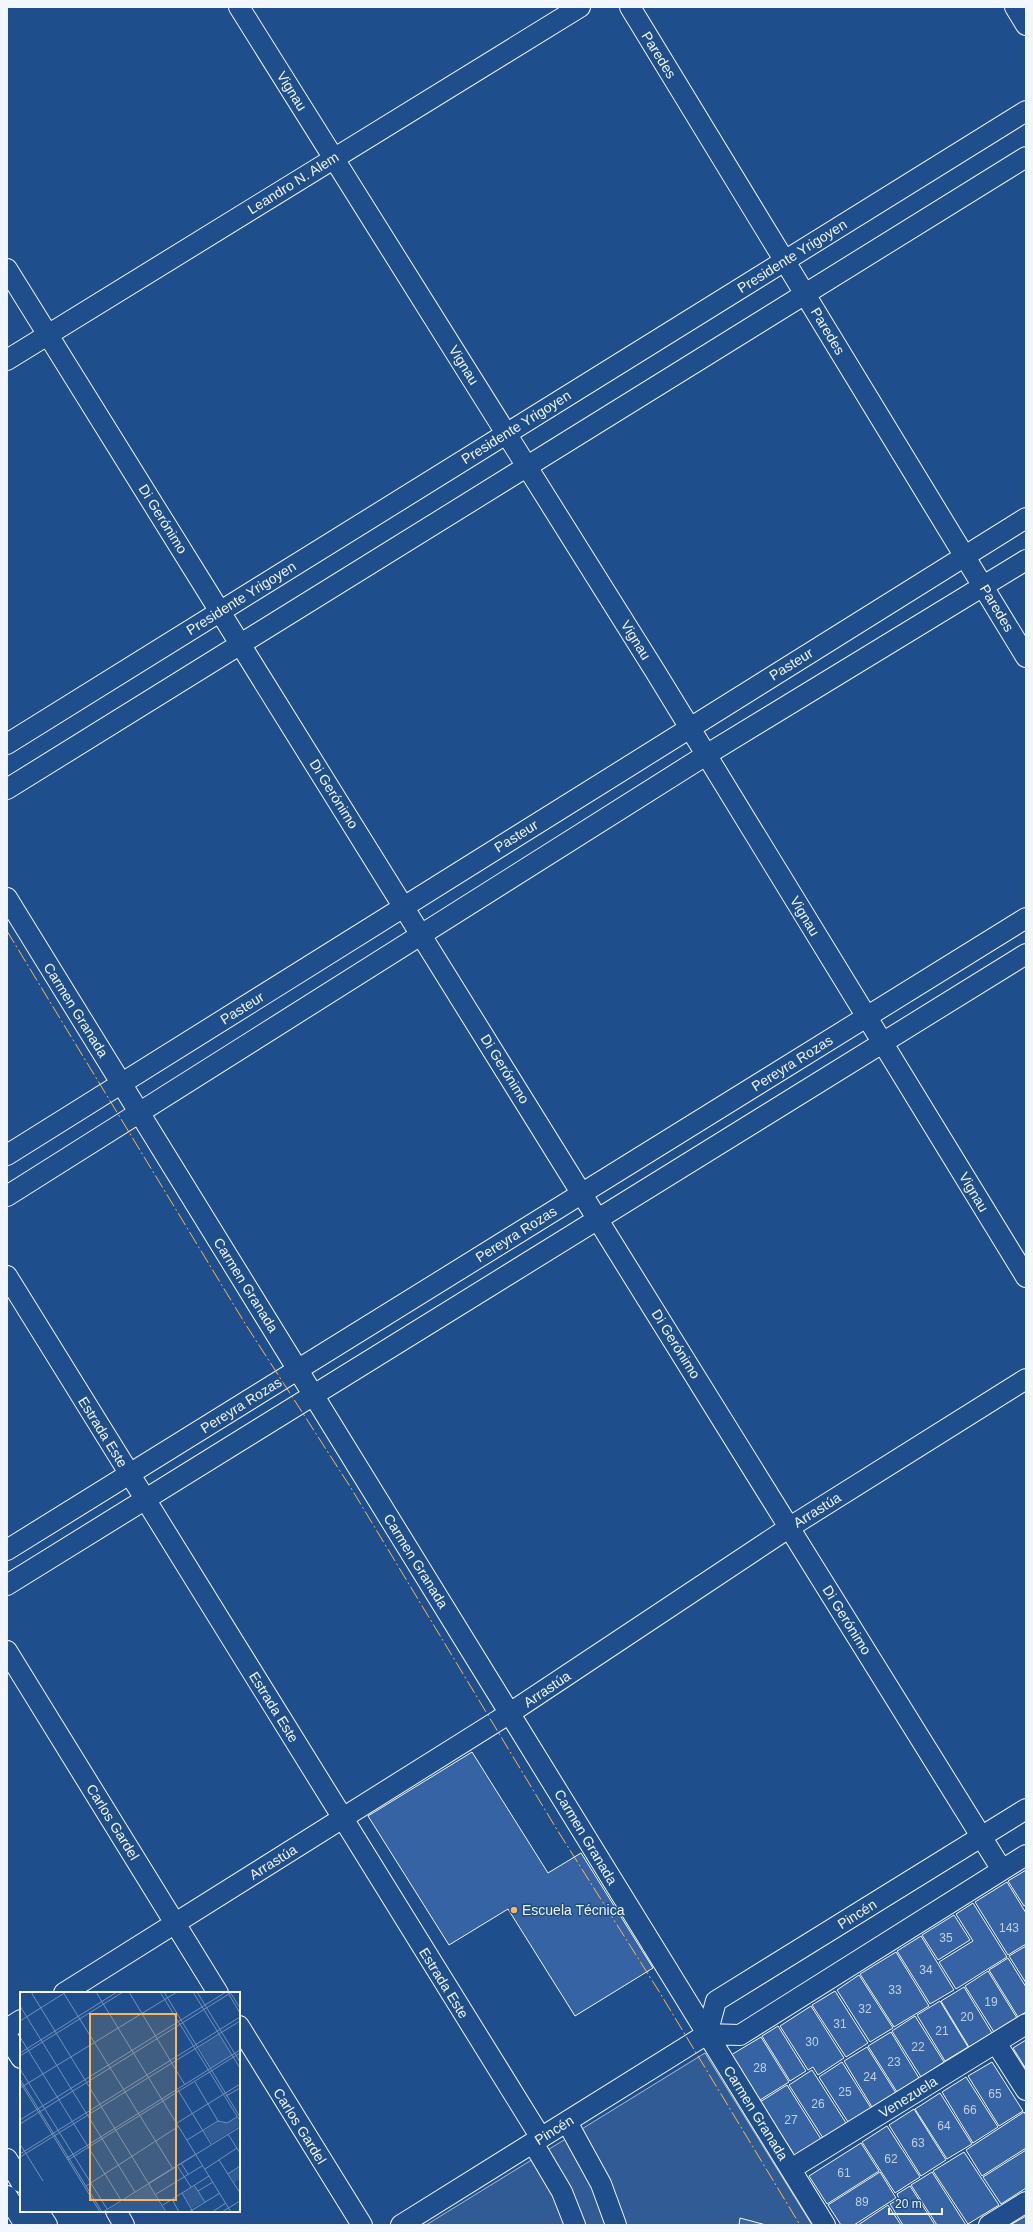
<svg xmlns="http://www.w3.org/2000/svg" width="1033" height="2232" font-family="Arial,sans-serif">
  <rect width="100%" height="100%" fill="#1f4e8c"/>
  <path fill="#305b95" stroke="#a8bbd7" d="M 705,2053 L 812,2225 L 426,2225 Z"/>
  <path fill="#3563a3" stroke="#f2f6ff" d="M 472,1752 L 548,1873 L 581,1853 L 653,1968 L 575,2016 L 508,1909 L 449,1945 L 368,1816 Z
    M 1026,1870 L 1026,1905 L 1024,1906 L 1008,1881 Z
    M 1007,1882 L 1026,1913 L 1026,1944 L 1008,1955 L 975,1902 Z
    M 973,1903 L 1007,1957 L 956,1989 L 939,1962 L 973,1941 L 956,1914 Z
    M 954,1915 L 970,1940 L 938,1960 L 922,1935 Z
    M 921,1936 L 954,1990 L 930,2004 L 897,1951 Z
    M 1026,1946 L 1026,1983 L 1009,1956 Z
    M 896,1952 L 929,2006 L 894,2027 L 860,1974 Z
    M 1008,1958 L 1026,1987 L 1026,2012 L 1018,2017 L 989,1970 Z
    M 988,1971 L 1017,2018 L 994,2032 L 965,1986 Z
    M 859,1975 L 893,2028 L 870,2042 L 837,1990 Z
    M 964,1987 L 992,2033 L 969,2047 L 941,2001 Z
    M 835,1991 L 868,2043 L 846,2057 L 812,2005 Z
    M 940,2001 L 968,2047 L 945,2061 L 917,2015 Z
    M 811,2006 L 844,2058 L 818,2075 L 813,2067 L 808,2070 L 780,2026 Z
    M 915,2016 L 944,2062 L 921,2077 L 892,2031 Z
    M 778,2026 L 806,2071 L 790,2081 L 762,2036 Z
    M 891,2032 L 919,2078 L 897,2092 L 868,2046 Z
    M 761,2037 L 789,2082 L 760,2100 L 731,2055 Z
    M 1026,2040 L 1026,2069 L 1013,2048 Z
    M 867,2047 L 896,2093 L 872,2107 L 844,2061 Z
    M 842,2062 L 871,2108 L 848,2122 L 819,2077 Z
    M 992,2062 L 1023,2111 L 999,2126 L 968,2076 Z
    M 812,2070 L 846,2123 L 823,2138 L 789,2085 Z
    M 966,2077 L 998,2127 L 973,2143 L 942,2092 Z
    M 787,2085 L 821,2139 L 795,2156 L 760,2102 Z
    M 940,2093 L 972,2144 L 947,2159 L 915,2109 Z
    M 914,2109 L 946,2160 L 921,2176 L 889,2125 Z
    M 1024,2112 L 1026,2115 L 1026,2148 L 982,2176 L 966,2150 Z
    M 887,2126 L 920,2177 L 895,2193 L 862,2142 Z
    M 861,2143 L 879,2171 L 827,2204 L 809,2176 Z
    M 1026,2150 L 1026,2188 L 1001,2204 L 983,2177 Z
    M 964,2152 L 999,2205 L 968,2224 L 933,2171 Z
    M 880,2172 L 896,2198 L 854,2225 L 841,2225 L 828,2205 Z
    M 932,2172 L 966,2225 L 937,2225 L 911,2185 Z
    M 910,2186 L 935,2225 L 903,2225 L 890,2204 L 899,2199 L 897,2194 Z
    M 888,2205 L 901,2225 L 858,2225 Z
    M 1026,2216 L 1026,2225 L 1010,2225 Z
    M 740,2218 L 766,2225 L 739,2225 Z"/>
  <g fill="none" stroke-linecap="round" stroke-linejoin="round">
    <g stroke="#f2f6ff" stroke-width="22">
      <path id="minor" d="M 239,7 L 655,671 L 1026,1277
        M 630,7 L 1026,657
        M 1015,7 L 1026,25
        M 7,269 L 1002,1870
        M 7,360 L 580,7
        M 7,744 L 1026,111
        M 7,789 L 1026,157
        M 7,898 L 825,2225
        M 7,1155 L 1026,518
        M 7,1196 L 706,755 L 1026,560
        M 7,1276 L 541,2138
        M 7,1550 L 1026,918
        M 7,1585 L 1026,954
        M 7,1651 L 218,1993
        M 64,1993 L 510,1713 L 790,1527 L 1026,1379
        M 239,2026 L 362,2225
        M 7,2029 L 21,2020
        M 707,2034 L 716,2001 L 1026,1809
        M 7,2036 L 21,2058
        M 996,2043 L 1026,2090
        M 567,2122 L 601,2184 L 616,2225
        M 533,2143 L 562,2192 L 575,2225
        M 7,2159 L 21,2182
        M 791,2169 L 1026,2024
        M 7,2196 L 25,2225
        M 38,2211 L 47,2225
        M 116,2211 L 124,2225
        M 401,2225 L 707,2034 L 740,2035 L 1026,1855
        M 989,2225 L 1026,2202"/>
    </g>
    <use href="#minor" stroke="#1f4e8c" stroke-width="20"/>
    <path stroke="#ffb74d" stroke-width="1" stroke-dasharray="14 3 2 3" stroke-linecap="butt" d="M 7,931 L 246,1325 L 351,1488 L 556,1828 L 660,1993 L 800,2225"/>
  </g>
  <circle fill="#ffb74d" stroke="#1f4e8c" stroke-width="1.5" cx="514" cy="1910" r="4"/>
  <g text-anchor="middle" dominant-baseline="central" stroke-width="3" stroke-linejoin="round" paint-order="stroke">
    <g font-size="12" fill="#c3d1e8">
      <text x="1009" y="1928">143</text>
      <text x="946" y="1938">35</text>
      <text x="926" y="1970">34</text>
      <text x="895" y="1990">33</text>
      <text x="991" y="2002">19</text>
      <text x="865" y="2009">32</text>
      <text x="967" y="2017">20</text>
      <text x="840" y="2024">31</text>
      <text x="942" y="2031">21</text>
      <text x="812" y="2042">30</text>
      <text x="918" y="2047">22</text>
      <text x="894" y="2062">23</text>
      <text x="760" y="2068">28</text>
      <text x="870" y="2077">24</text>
      <text x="845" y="2092">25</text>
      <text x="995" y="2094">65</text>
      <text x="818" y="2104">26</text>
      <text x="970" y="2110">66</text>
      <text x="791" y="2120">27</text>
      <text x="944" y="2126">64</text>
      <text x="918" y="2143">63</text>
      <text x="891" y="2159">62</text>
      <text x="844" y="2173">61</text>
      <text x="862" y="2202">89</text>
    </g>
    <g font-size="14" fill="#f2f6ff" stroke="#1f4e8c">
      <text transform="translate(659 55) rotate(58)">Paredes</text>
      <text transform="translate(292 91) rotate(58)">Vignau</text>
      <text transform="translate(293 183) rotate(-32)">Leandro N. Alem</text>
      <text transform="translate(792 256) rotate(-32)">Presidente Yrigoyen</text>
      <text transform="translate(828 331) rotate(59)">Paredes</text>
      <text transform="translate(464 365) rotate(58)">Vignau</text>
      <text transform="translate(516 427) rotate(-32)">Presidente Yrigoyen</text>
      <text transform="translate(163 519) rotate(58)">Di Gerónimo</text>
      <text transform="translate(241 598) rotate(-32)">Presidente Yrigoyen</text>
      <text transform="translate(997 608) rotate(59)">Paredes</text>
      <text transform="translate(636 640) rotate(58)">Vignau</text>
      <text transform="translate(791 664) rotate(-32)">Pasteur</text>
      <text transform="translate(334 794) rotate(58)">Di Gerónimo</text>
      <text transform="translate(516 836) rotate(-32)">Pasteur</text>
      <text transform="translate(805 916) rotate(59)">Vignau</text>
      <text transform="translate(242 1008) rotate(-32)">Pasteur</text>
      <text transform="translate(76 1010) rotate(58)">Carmen Granada</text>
      <text transform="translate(792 1063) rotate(-32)">Pereyra Rozas</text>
      <text transform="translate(505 1069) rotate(58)">Di Gerónimo</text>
      <text transform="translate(974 1192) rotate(59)">Vignau</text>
      <text transform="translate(516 1234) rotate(-32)">Pereyra Rozas</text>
      <text transform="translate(246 1285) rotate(58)">Carmen Granada</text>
      <text transform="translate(676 1344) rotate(58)">Di Gerónimo</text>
      <text transform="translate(241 1405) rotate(-32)">Pereyra Rozas</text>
      <text transform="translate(103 1432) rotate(58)">Estrada Este</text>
      <text transform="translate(817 1510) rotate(-32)">Arrastúa</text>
      <text transform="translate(416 1561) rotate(58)">Carmen Granada</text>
      <text transform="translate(847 1620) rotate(58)">Di Gerónimo</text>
      <text transform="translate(547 1689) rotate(-34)">Arrastúa</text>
      <text transform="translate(274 1707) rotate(58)">Estrada Este</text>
      <text transform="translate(113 1822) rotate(58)">Carlos Gardel</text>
      <text transform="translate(586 1837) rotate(59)">Carmen Granada</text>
      <text transform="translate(273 1862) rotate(-32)">Arrastúa</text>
      <text transform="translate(857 1914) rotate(-32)">Pincén</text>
      <text transform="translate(444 1983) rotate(58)">Estrada Este</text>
      <text transform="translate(908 2097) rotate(-32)">Venezuela</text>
      <text transform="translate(756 2113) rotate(58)">Carmen Granada</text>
      <text transform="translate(300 2126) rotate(58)">Carlos Gardel</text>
      <text transform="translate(554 2130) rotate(-32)">Pincén</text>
    </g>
    <g font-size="14" fill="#f2f6ff" stroke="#1f4e8c" text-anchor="start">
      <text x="522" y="1910">Escuela Técnica</text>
    </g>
  </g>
  <g transform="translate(20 1992)">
    <rect width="220" height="220" fill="#1f4e8c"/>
    <path d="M 199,43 L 212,63 L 191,76 L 179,55 ZM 217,126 L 220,133 L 192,151 L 184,139 L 198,130 L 208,131 ZM 220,175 L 220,187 L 214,191 L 209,182 ZM 129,193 L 145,220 L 85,220 ZM 174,194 L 184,209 L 172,216 L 163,201 Z" fill="#305b95"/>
    <path fill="none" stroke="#7391ba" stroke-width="1" d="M 11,0 L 146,220M 43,0 L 153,177M 76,0 L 211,220M 109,0 L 165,93M 140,0 L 220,129M 144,0 L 220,125M 173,0 L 220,76M 177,0 L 220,70M 210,0 L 220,16M 208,1 L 220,21M 0,14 L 115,200M 0,29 L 46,0M 0,45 L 101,208M 0,61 L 97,0M 0,64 L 103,0M 0,77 L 87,217M 0,87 L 82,220M 0,90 L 80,220M 175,90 L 198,129M 0,96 L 157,0M 158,98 L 191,152M 206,104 L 220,96M 0,128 L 206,0M 157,131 L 220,92M 0,132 L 212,0M 208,142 L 220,161M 167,148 L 198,129 L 207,131 L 217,125M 0,152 L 23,189M 0,162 L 220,25M 0,165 L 220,29M 47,166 L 220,58M 48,168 L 220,61M 199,168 L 220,201M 161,171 L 168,182M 158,175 L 171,195M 185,177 L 217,156M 208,182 L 220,174M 129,191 L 176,162M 174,193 L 185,210M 66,194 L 159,134M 178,199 L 193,190M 162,201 L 173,220M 136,202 L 182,174M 152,207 L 159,220M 143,213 L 189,184M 83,220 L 220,135M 169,220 L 200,201M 192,220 L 206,211M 202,220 L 220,209"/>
    <path fill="#ffb74d" fill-opacity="0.15" stroke="#ffb74d" stroke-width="2" d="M 70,22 L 156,22 L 156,208 L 70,208 Z"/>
    <rect width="220" height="220" fill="none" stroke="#f2f6ff" stroke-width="2"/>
  </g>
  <rect width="1033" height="2232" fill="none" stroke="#f2f6ff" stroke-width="16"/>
  <path d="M889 2208v6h53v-6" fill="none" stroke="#f2f6ff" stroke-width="2"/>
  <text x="895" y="2208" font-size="12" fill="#f2f6ff" stroke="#1f4e8c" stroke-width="3" paint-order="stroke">20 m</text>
</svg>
